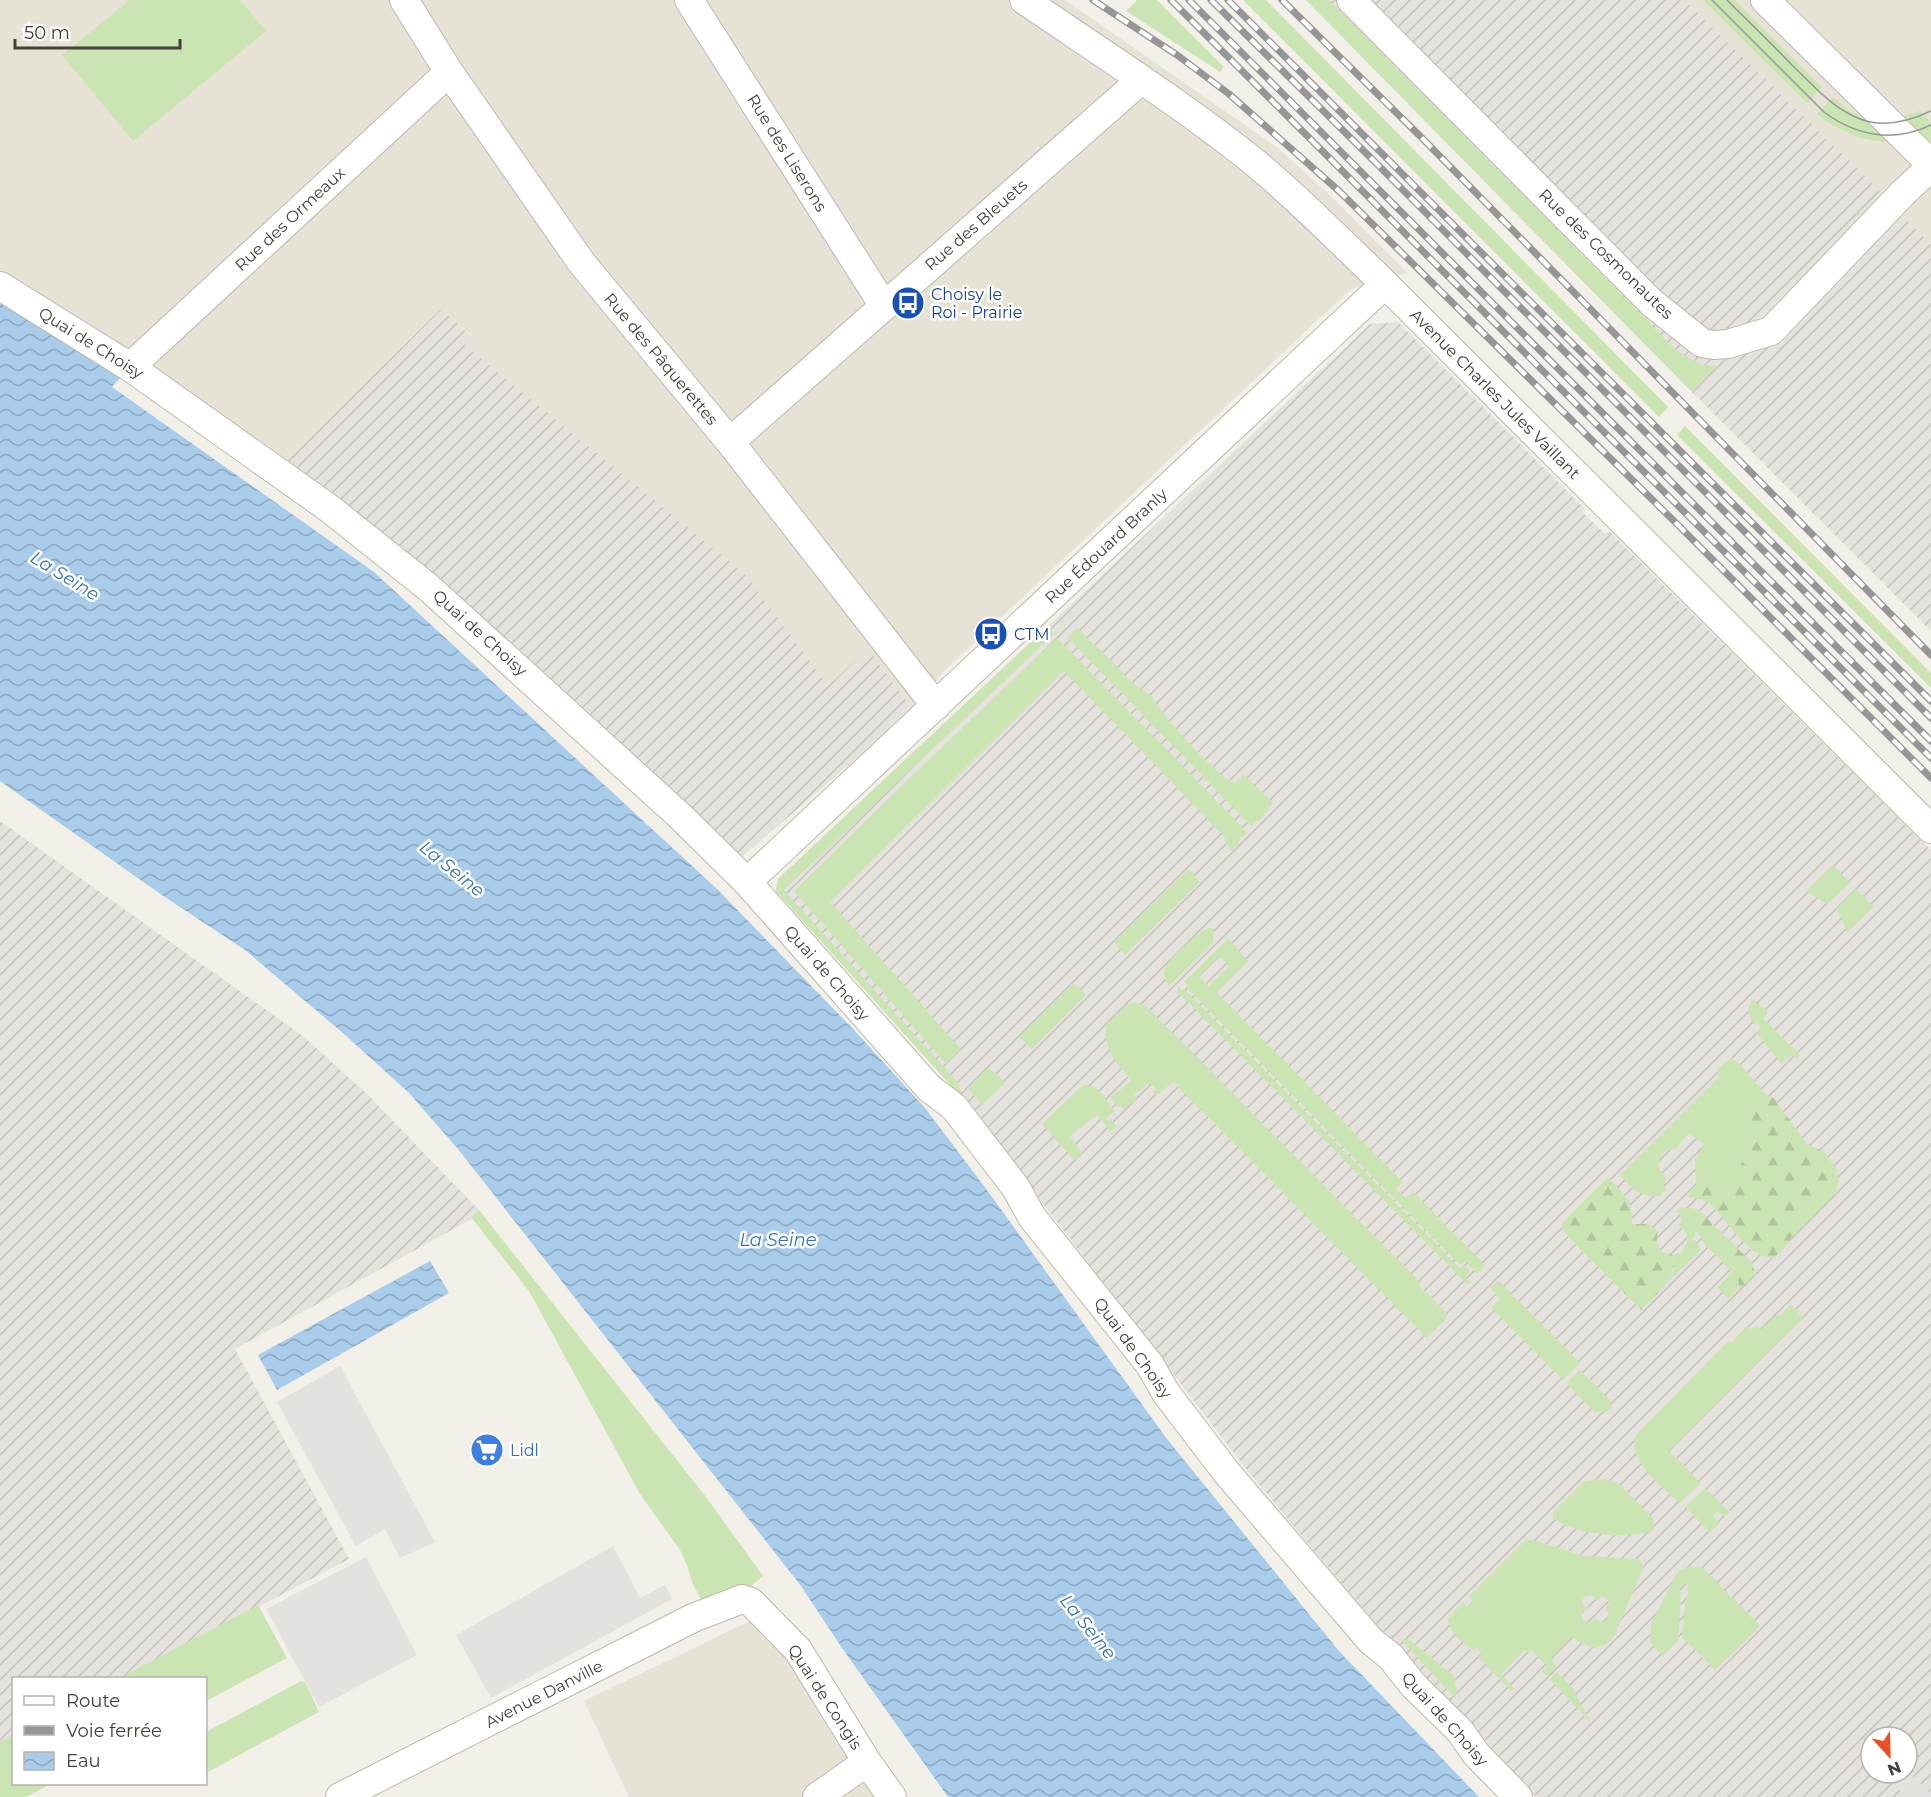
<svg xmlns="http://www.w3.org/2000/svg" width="1931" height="1797" font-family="Montserrat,sans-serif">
  <defs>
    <pattern id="industrial-furrows" width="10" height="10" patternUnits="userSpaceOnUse" patternTransform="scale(1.5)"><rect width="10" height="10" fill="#e5e1dc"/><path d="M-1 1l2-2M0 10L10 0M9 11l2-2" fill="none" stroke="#c6c2bd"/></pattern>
    <pattern id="forest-firs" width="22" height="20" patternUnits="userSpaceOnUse" patternTransform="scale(1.5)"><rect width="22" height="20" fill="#cbe4b3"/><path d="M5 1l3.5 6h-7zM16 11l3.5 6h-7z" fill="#b0c59b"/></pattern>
    <pattern id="water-waves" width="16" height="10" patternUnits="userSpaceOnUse" patternTransform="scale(1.5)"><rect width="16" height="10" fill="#a8ccea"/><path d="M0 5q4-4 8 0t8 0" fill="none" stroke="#8ba7be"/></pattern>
  </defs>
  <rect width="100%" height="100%" fill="#f2f0e8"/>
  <path fill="#e6e2d6" d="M 0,0 L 1065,0 L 1278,148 L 1332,197 L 1407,273 L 1351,289 L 943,672 L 913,710 L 828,687 L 746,575 L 462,344 L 471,335 L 441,309 L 286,460 L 0,301 Z
    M 1684,0 L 1931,0 L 1931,245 L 1865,176 Z
    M 754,1619 L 784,1641 L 888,1797 L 629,1797 L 584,1701 Z"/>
  <path fill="url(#industrial-furrows)" fill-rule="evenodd" d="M 1306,0 L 1684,0 L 1865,176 L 1931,245 L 1931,631 L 1679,379 Z
    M 441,309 L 471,336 L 463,344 L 746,575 L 828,686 L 868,649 L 913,710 L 738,860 L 415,559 L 286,460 Z
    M 1398,322 L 1585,509 L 1582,512 L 1605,534 L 1609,531 L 1931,850 L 1931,1797 L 1536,1797 L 1432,1690 L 1306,1541 L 1243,1465 L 962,1098 L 776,891 L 778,879 L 1370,324 ZM 1871,1737 L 1907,1737 L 1907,1773 L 1871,1773 Z
    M 0,821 L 303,1036 L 366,1093 L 479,1210 L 470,1220 L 235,1349 L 349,1559 L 124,1678 L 14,1678 L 13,1737 L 0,1744 Z"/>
  <path fill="#cbe4b3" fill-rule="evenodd" d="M 130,0 L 240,0 L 266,31 L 133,141 L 62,55 Z
    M 1137,0 L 1157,0 L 1224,67 L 1220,72 L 1126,11 Z
    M 1243,0 L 1266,0 L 1668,407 L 1659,417 Z
    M 1306,0 L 1329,0 L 1677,351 L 1702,365 L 1718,366 L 1691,391 Z
    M 1703,0 L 1735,0 L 1822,87 L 1807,103 Z
    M 1833,97 L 1851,112 L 1862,116 L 1894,142 C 1861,141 1844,134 1817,114 Z
    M 1920,111 L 1931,122 L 1931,142 L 1921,137 L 1902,116 Z
    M 1685,426 L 1931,673 L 1931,688 L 1677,435 Z
    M 1047,627 L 1054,634 L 784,890 L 959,1084 L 962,1098 L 776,891 L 778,879 Z
    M 1077,628 L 1120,669 L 1128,679 L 1150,695 L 1169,721 L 1199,754 L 1223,776 L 1235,784 L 1243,774 L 1273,803 L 1261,818 L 1251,826 L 1068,638 Z
    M 1057,638 L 1247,832 L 1240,838 L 1239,844 L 1231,852 L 1223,835 L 1064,671 L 830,902 L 961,1049 L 946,1064 L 794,891 L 918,770 Z
    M 1833,865 L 1850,883 L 1827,904 L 1806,891 Z
    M 1189,869 L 1200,882 L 1125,955 L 1114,942 Z
    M 1856,889 L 1874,907 L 1848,932 L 1836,909 Z
    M 1208,928 L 1214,928 L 1213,943 L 1169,986 C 1165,980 1163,975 1165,968 C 1170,957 1198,932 1208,928 Z
    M 1228,939 L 1248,961 L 1217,993 L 1403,1182 L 1396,1189 L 1406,1198 L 1413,1192 L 1482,1262 L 1485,1266 L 1477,1274 L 1466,1261 L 1460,1265 L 1186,987 L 1188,985 L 1184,982 ZM 1219,956 L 1229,966 L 1209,986 L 1199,976 Z
    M 1074,983 L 1086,995 L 1032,1049 L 1019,1037 Z
    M 1178,986 L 1182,990 L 1184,989 L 1460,1268 L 1465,1265 L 1470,1271 L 1465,1276 L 1470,1282 L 1468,1285 L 1178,992 Z
    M 1752,999 L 1769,1012 L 1763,1018 L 1800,1055 L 1796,1059 L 1792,1055 L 1781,1063 L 1756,1033 L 1762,1028 L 1757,1023 L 1755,1025 C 1748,1016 1747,1010 1752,999 Z
    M 1134,1002 L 1146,1006 L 1420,1282 L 1418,1284 L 1446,1313 L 1446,1319 L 1427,1338 L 1173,1082 L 1156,1096 L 1153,1092 L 1156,1089 L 1149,1083 L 1134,1095 L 1137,1099 L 1124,1109 L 1120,1106 L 1118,1107 L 1111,1097 L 1131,1081 C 1118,1064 1103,1049 1106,1026 L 1125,1006 Z
    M 1731,1058 L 1740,1064 L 1767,1096 L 1761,1096 L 1748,1157 L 1741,1163 L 1742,1179 C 1726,1188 1721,1189 1704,1182 L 1696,1185 L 1695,1160 L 1704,1144 L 1689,1133 L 1676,1149 C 1664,1150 1659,1156 1659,1168 L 1666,1178 L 1664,1185 L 1667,1191 L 1661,1192 L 1661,1196 C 1638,1197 1635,1191 1620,1175 L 1719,1077 L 1718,1068 Z
    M 988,1068 L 999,1076 L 1005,1083 L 982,1105 L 968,1088 Z
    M 1083,1085 C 1099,1084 1106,1100 1115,1111 L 1106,1118 L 1108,1121 L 1111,1119 L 1117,1127 L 1111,1132 L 1097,1115 L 1070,1136 L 1083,1154 L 1074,1160 L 1042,1124 Z
    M 1835,1167 C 1840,1176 1839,1185 1835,1194 L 1789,1240 C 1794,1230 1794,1220 1797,1209 L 1812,1202 L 1836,1176 Z
    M 1680,1207 L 1698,1209 L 1700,1211 L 1696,1214 L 1695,1237 L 1692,1239 L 1692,1241 L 1695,1240 L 1701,1250 L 1668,1282 L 1675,1266 L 1673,1255 L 1682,1252 L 1688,1240 L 1685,1231 L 1678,1225 C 1684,1221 1680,1214 1676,1211 Z
    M 479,1210 L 706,1497 L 763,1576 L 743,1593 L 704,1606 L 692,1582 L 687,1565 L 680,1550 L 640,1494 L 529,1291 L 471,1217 Z
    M 1716,1227 L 1738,1249 L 1734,1249 L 1729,1259 C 1742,1275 1743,1285 1729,1299 L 1717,1288 L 1732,1272 L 1705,1245 L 1701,1239 L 1704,1241 L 1718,1236 Z
    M 1499,1281 L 1580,1363 L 1563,1380 L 1491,1307 L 1500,1299 L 1490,1287 Z
    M 1791,1304 L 1803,1318 L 1669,1451 L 1701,1483 L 1680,1503 C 1663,1487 1626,1460 1636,1435 L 1728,1341 L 1730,1343 L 1748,1327 L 1749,1329 L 1755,1326 L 1762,1329 L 1777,1314 L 1780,1316 Z
    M 1580,1370 L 1612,1402 L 1609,1404 L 1613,1408 L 1605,1412 L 1595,1412 L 1566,1383 Z
    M 1605,1479 L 1619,1484 L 1652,1517 L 1655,1525 L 1653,1530 C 1631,1541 1572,1534 1553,1518 L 1553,1513 L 1556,1509 L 1585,1481 Z
    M 1705,1488 L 1730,1512 L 1725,1517 L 1718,1511 L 1713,1516 L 1720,1523 L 1710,1532 L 1685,1507 Z
    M 1526,1540 L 1537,1541 L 1584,1556 L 1638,1559 L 1642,1562 L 1643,1569 L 1614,1636 C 1601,1654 1587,1648 1572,1637 L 1551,1658 L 1556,1667 L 1547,1676 L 1542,1672 L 1547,1666 L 1531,1650 L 1528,1653 L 1525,1650 L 1501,1674 L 1515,1689 L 1511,1691 L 1478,1657 L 1482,1653 L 1477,1647 L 1472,1651 C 1463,1642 1449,1632 1448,1619 L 1463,1602 L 1467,1607 L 1473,1602 L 1469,1596 ZM 1586,1596 L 1593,1596 L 1596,1601 L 1603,1596 L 1608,1599 L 1609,1604 L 1605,1609 L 1609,1614 L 1606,1621 L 1600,1622 L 1596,1618 L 1590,1624 L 1582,1620 L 1582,1613 L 1588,1609 L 1582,1604 L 1582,1600 Z
    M 1687,1567 L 1698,1567 L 1705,1570 L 1760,1626 L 1715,1670 L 1682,1637 L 1686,1597 L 1689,1593 L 1686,1590 L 1689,1586 L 1687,1583 L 1679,1589 L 1681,1592 L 1678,1641 L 1662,1656 L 1650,1642 L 1651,1624 L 1676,1575 L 1680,1570 Z
    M 258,1605 L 287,1658 L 206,1701 L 206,1678 L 120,1678 Z
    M 1407,1638 L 1454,1676 L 1457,1694 L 1454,1697 L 1402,1641 Z
    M 1557,1672 L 1572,1687 L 1592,1724 L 1549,1679 Z
    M 301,1681 L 305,1682 L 319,1712 L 206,1773 L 206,1732 Z
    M 13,1735 L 14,1784 L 51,1784 L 26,1797 L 0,1797 L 0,1742 Z"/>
  <path fill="url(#forest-firs)" d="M 1761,1096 L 1773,1097 L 1807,1144 L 1825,1152 L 1835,1167 L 1835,1185 L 1829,1195 L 1797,1209 C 1795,1216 1795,1222 1794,1229 C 1791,1242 1783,1249 1774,1258 C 1743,1257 1730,1218 1707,1202 C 1702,1199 1695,1198 1689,1197 L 1693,1187 L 1704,1182 C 1721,1189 1726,1188 1742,1179 L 1741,1163 L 1748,1157 L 1752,1133 L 1746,1117 L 1751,1105 Z
    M 1606,1179 L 1610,1179 L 1630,1201 L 1632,1224 L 1649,1224 L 1658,1232 C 1654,1244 1660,1254 1673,1255 C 1677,1280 1656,1294 1641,1310 L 1567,1236 L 1562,1227 L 1562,1223 Z
    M 1700,1211 L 1716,1227 L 1718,1236 L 1716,1239 L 1704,1241 L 1695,1230 L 1696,1213 Z
    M 1738,1249 L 1750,1260 L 1756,1274 L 1739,1290 L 1738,1275 L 1726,1254 L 1728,1250 Z"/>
  <path fill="#e4e2df" d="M 340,1366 L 435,1542 L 400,1558 L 385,1529 L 356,1546 L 277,1402 Z
    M 613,1546 L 640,1598 L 665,1585 L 672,1599 L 491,1698 L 456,1635 Z
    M 366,1557 L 417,1655 L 319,1707 L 266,1609 Z
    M 1907,1770 L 1931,1794 L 1931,1797 L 1906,1797 L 1884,1774 L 1907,1773 Z"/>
  <path fill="url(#water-waves)" d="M 0,301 L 120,378 L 112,387 L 374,572 L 717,889 L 855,1031 L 925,1108 L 984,1186 L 1167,1439 L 1338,1650 L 1479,1797 L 948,1797 L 842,1648 L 801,1586 L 458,1149 L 409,1093 L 344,1034 L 245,950 L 159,893 L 0,781 Z
    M 430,1261 L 449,1293 L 277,1390 L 258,1355 Z"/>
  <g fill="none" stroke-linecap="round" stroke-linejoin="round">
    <g stroke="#bdb8ab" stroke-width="30">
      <path id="minor" d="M 404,0 L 449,72 L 581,262 L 730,442 L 936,706
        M 689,0 L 884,306
        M 1024,0 C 1099,51 1177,101 1248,157 C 1296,196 1340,241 1385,284 L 1931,829
        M 1351,0 L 1651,302 L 1702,343 L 1714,345 L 1728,344 L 1771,331 L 1903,193 L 1931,167
        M 1765,0 L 1931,164
        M 0,286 L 130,367 L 330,509 L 429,588 L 681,817 L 747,882 L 929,1088 L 954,1107 L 1016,1188 L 1032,1217 L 1150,1365 L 1166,1393 L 1227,1473 L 1371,1641 L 1391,1657 L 1413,1685 L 1460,1731 L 1476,1754 L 1518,1797
        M 130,367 L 449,72
        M 730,442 L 1141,80
        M 747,882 L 1385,284
        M 340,1797 L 693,1618 L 742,1599 L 751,1602 L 798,1650 L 867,1762 L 892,1797
        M 817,1797 L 867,1762"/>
    </g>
    <use href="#minor" stroke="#fff" stroke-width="28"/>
    <path stroke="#969696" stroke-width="1.5" d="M 1712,0 L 1824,112 C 1856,136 1894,143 1931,125
      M 1727,0 C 1749,22 1771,43 1792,65 C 1812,84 1833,109 1860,119 C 1884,128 1908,122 1931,111"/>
    <g stroke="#969696" stroke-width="7">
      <path id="rail" d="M 1093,0 L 1177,55 L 1229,94 L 1339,191 L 1675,522 L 1931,778
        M 1171,0 L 1931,758
        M 1189,0 L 1931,741
        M 1211,0 L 1375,162 L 1931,718
        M 1228,0 L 1931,701
        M 1282,0 L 1422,138 L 1931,655"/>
    </g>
    <use href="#rail" stroke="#fff" stroke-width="4.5" stroke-dasharray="14" stroke-linecap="butt"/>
  </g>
  <defs>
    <g id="bus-disc" transform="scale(1.725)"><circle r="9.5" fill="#1a4fb4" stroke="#fff"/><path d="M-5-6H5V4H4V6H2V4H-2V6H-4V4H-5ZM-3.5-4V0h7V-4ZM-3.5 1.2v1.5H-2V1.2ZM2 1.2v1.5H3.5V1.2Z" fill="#fff"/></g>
    <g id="supermarket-disc" transform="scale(1.725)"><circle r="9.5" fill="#3f7fe0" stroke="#fff"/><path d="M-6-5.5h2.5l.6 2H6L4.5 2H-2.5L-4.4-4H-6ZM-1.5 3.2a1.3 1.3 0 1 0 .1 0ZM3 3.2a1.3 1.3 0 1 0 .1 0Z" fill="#fff"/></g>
  </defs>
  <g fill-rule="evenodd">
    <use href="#bus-disc" x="908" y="303"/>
    <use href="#bus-disc" x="991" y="634"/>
    <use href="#supermarket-disc" x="487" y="1450"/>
  </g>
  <g text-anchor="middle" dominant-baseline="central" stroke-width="5" stroke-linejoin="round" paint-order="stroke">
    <g font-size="16" fill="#454037" stroke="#fff">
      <text transform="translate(787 153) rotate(58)">Rue des Liserons</text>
      <text transform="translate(290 219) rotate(-43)">Rue des Ormeaux</text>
      <text transform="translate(976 225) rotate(-41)">Rue des Bleuets</text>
      <text transform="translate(1606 254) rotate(44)">Rue des Cosmonautes</text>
      <text transform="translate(91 343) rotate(32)">Quai de Choisy</text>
      <text transform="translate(661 359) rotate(50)">Rue des Pâquerettes</text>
      <text transform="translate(1495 394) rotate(45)">Avenue Charles Jules Vaillant</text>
      <text transform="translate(1106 546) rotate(-43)">Rue Édouard Branly</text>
      <text transform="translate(480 633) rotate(42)">Quai de Choisy</text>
      <text transform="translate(827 973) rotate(49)">Quai de Choisy</text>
      <text transform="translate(1133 1348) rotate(54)">Quai de Choisy</text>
      <text transform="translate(544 1694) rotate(-27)">Avenue Danville</text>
      <text transform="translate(825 1697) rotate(57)">Quai de Congis</text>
      <text transform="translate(1445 1719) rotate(48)">Quai de Choisy</text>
    </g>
    <g font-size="16" fill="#164399" stroke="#fff" text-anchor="start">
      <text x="931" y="294">Choisy le<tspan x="931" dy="18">Roi - Prairie</tspan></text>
      <text x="1014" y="634">CTM</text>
    </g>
    <g font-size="16" fill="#366cbe" stroke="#fff" text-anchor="start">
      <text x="510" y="1450">Lidl</text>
    </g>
    <g font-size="18" font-style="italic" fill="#3873a9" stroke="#fff">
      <text transform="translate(65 576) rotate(32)">La Seine</text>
      <text transform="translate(452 869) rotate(39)">La Seine</text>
      <text x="778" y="1240">La Seine</text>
      <text transform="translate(1088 1627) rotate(51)">La Seine</text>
    </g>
  </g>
  <rect x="12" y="1677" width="195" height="108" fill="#ffffff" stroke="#b5b3af" stroke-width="1.5"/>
  <rect x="24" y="1696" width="30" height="9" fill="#ffffff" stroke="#b5b3af" stroke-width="1.5"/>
  <text x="66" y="1707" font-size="18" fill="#454037">Route</text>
  <rect x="24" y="1726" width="30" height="9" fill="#969696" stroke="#b5b3af" stroke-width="1.5"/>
  <text x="66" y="1737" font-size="18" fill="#454037">Voie ferrée</text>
  <rect x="24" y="1752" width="30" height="18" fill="url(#water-waves)" stroke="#b5b3af" stroke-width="1.5"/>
  <text x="66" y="1767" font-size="18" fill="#454037">Eau</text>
  <g transform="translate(1889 1755) rotate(158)"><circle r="28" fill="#ffffff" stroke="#b5b3af" stroke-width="1.5"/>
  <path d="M0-4.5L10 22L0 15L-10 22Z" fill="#e95028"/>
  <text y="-9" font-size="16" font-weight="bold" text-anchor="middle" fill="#454037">N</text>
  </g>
  <path d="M15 39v9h165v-9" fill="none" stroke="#454037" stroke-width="3"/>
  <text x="24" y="39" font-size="18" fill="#454037" stroke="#ffffff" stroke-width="4.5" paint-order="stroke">50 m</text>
</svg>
